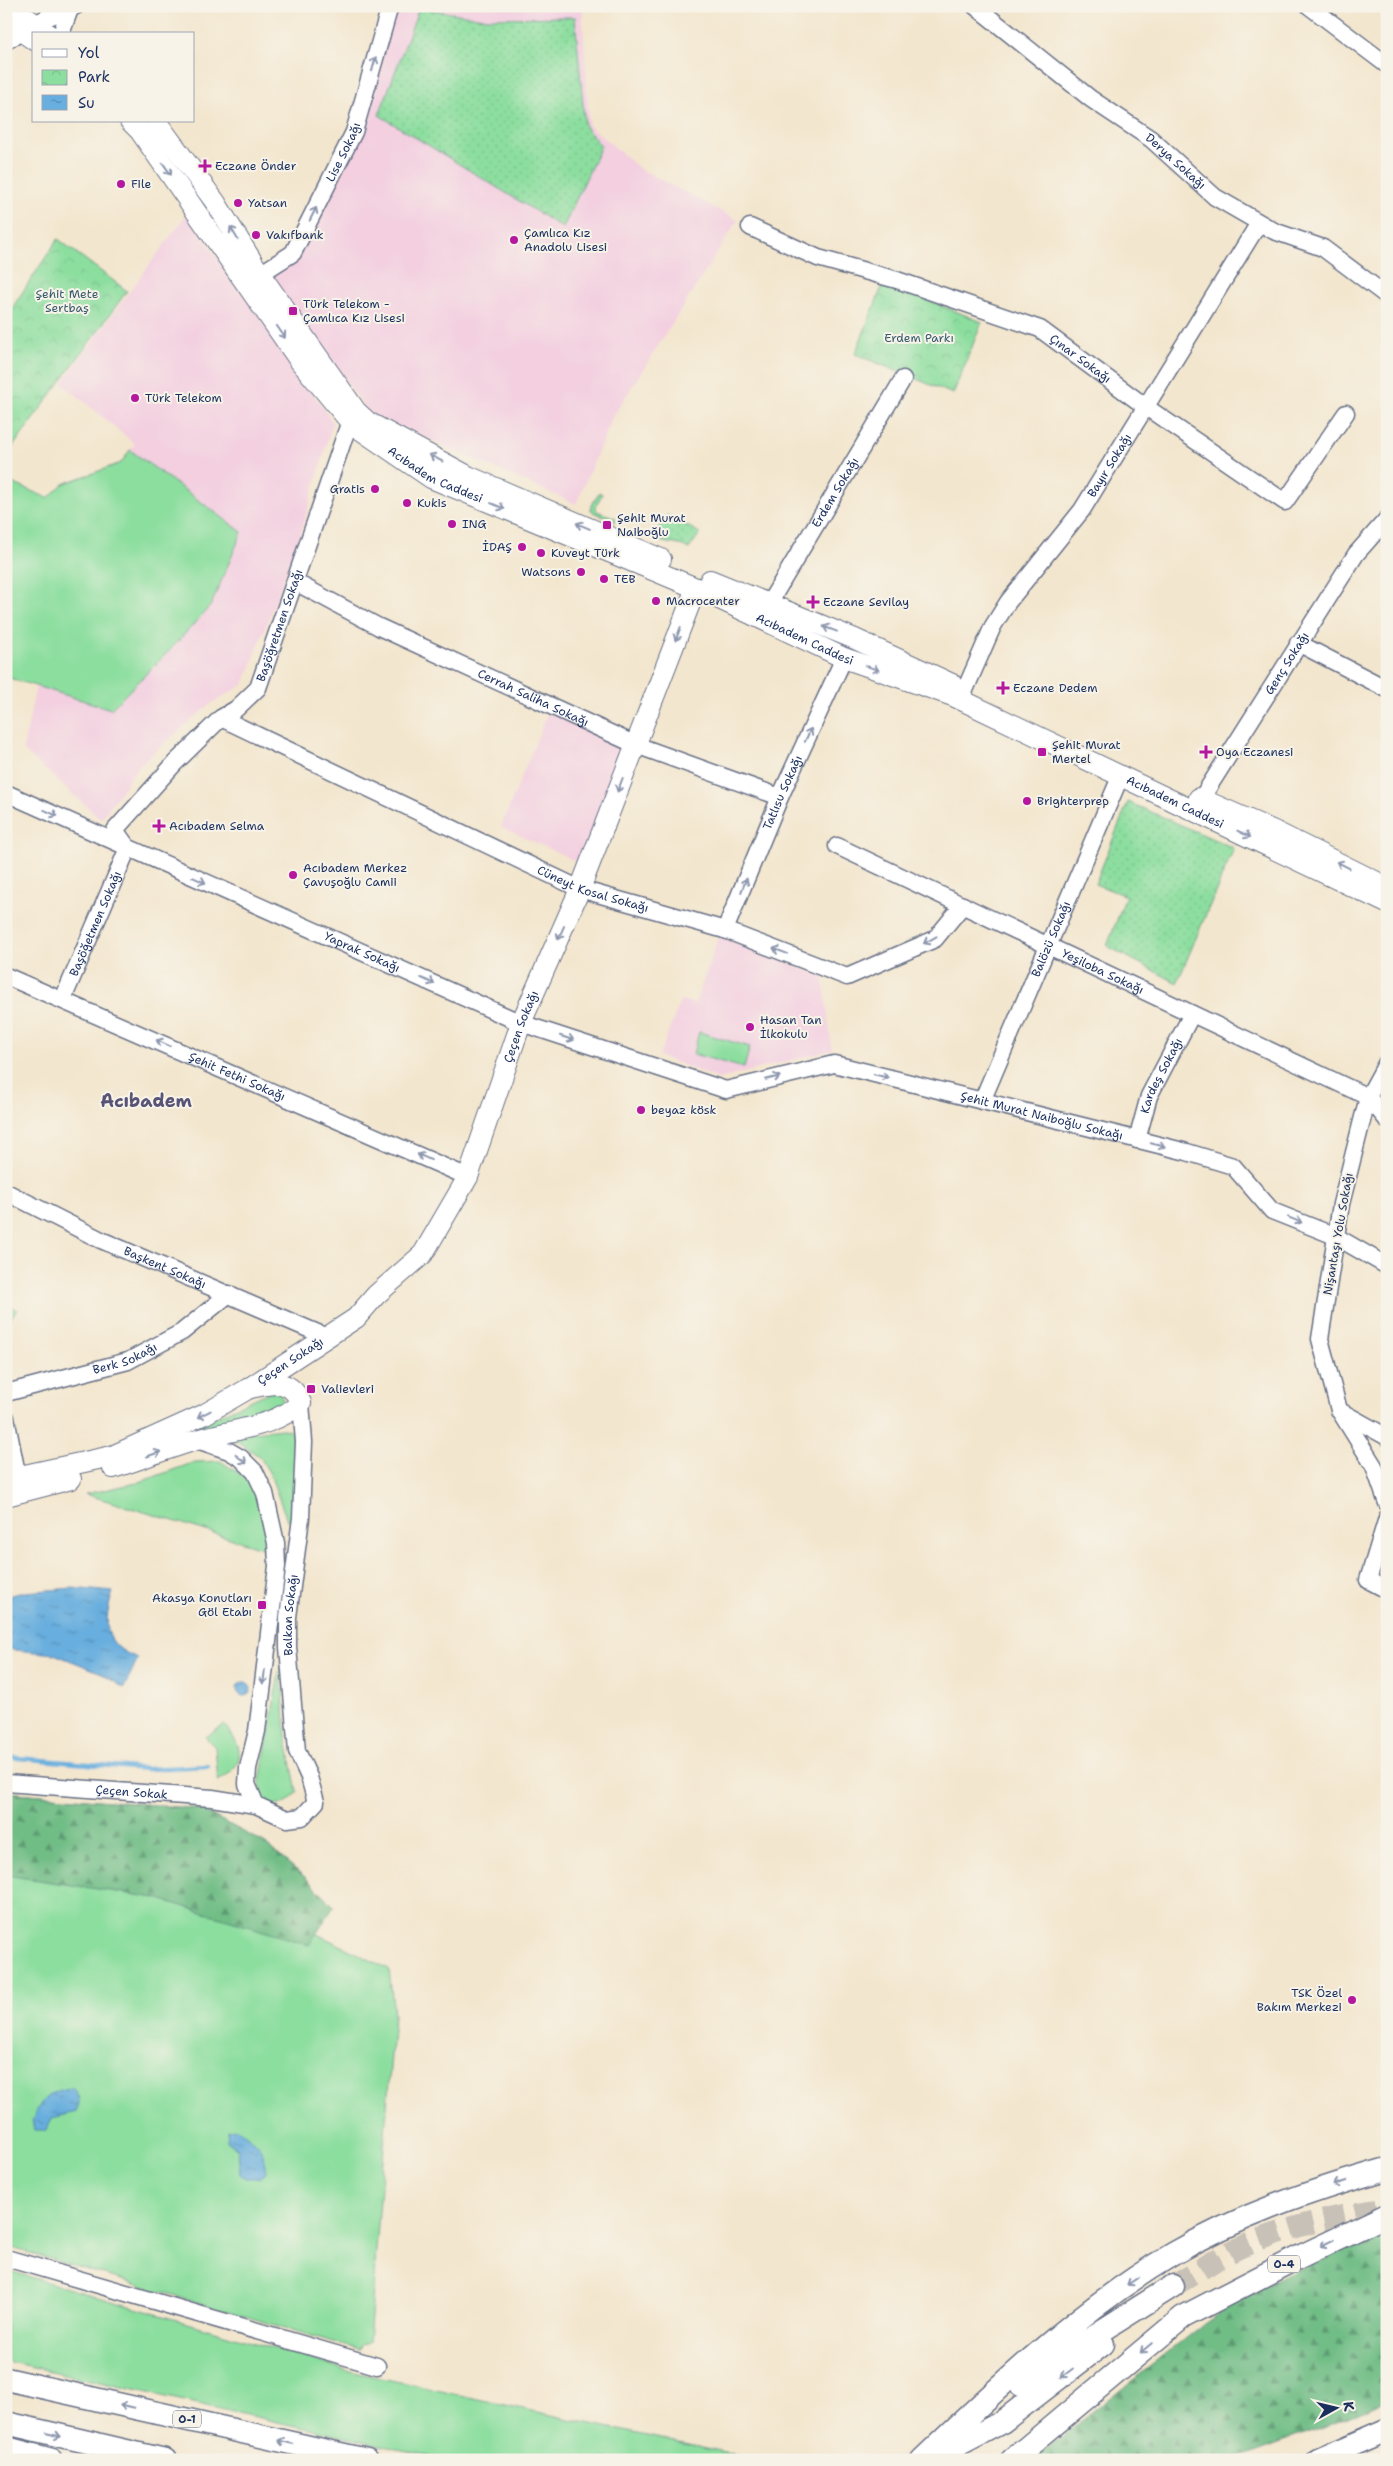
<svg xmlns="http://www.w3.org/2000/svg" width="1393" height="2466" font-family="'Shantell Sans',sans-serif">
  <defs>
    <pattern id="forest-firs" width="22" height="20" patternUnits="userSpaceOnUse" patternTransform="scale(1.25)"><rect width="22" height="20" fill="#71bd86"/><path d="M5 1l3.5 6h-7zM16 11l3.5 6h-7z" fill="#5c9a71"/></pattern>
    <pattern id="park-crowns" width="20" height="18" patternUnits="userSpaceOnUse" patternTransform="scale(1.25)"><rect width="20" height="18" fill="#8cde9f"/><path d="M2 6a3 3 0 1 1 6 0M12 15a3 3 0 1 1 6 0" fill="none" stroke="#78bf8b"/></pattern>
    <pattern id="garden-dots" width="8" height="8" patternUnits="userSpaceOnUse" patternTransform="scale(1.25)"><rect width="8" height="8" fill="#8cde9f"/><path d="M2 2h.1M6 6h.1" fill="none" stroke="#78bf8b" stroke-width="1.8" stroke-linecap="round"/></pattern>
    <pattern id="water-ripples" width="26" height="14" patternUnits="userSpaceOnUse" patternTransform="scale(1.25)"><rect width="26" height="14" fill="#68aede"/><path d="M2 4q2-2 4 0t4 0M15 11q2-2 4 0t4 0" fill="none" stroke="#558eb7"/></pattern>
  </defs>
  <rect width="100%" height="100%" fill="#f7f3e8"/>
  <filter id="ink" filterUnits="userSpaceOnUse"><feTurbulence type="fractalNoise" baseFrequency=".02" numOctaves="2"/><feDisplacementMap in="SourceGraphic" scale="10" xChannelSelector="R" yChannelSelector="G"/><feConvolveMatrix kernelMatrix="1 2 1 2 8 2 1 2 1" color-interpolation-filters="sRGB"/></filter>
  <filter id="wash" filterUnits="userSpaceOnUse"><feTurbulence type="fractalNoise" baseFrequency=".0096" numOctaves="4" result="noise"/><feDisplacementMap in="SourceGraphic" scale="20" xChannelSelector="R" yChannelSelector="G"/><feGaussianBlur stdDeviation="1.12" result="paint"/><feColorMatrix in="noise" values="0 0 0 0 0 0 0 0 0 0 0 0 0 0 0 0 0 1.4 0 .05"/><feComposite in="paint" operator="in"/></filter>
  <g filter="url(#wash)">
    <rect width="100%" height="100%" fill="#f3e6ce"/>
    <path fill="#f3cfe0" d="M 389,6 L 582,6 L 589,125 L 640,169 L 738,220 L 612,418 L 576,504 L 369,413 L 269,278 L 292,261 L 353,130 Z
      M 187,214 L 333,422 L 300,536 L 244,684 L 209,705 L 139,765 L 101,819 L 23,750 L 36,686 L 6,677 L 6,490 L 12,483 L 48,498 L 63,484 L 121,463 L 135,444 L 62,383 Z
      M 548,712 L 630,748 L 578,862 L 501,827 Z
      M 719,936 L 823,976 L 832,1050 L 719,1079 L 659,1056 L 681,1000 L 695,1004 Z"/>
    <path fill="#8cde9f" stroke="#54867e" d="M 130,450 L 242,532 L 211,605 L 171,649 L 111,709 L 6,677 L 6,490 L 12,483 L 48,498 L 63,484 L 121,463 Z
      M 599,492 L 602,494 L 595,508 L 597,511 L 616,518 L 615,522 L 593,512 L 590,509 Z
      M 699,1032 L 750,1047 L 744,1068 L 693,1054 Z
      M 269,1392 L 280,1393 L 287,1409 L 144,1450 Z
      M 283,1429 L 300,1434 L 296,1514 L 293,1519 L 287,1520 L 270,1474 L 260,1457 L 234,1439 L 253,1432 Z
      M 220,1461 L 251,1481 L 272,1551 L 85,1494 L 137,1483 L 195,1462 Z
      M 281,1663 L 286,1735 L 297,1792 C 281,1813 260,1809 260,1781 Z
      M 224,1725 C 245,1749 246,1764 218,1781 L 215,1747 L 205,1737 Z
      M 6,1792 L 200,1809 L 264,1843 L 307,1879 L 334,1906 L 315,1933 L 389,1969 L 394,2015 L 369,2343 L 361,2345 L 360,2350 L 6,2246 Z
      M 6,2270 L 354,2372 L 757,2460 L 447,2460 L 6,2361 Z"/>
    <path fill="url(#forest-firs)" stroke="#467672" d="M 6,1792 L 200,1809 L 264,1843 L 307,1879 L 334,1906 L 309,1945 L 156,1898 L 6,1875 Z
      M 1387,2231 L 1387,2399 L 1337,2422 L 1232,2460 L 1033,2460 L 1203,2324 L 1243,2297 L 1335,2251 L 1337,2254 Z"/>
    <path fill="url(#park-crowns)" stroke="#54867e" d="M 58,239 L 127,291 L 6,456 L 6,317 Z
      M 884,282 L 982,322 L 953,394 L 855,354 Z
      M 6,1304 L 17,1310 L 6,1323 Z"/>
    <path fill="url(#garden-dots)" stroke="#54867e" d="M 419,8 L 484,18 L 575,17 L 585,127 L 601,146 L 563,228 L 379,115 Z
      M 667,515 L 700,533 L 689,549 C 678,542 665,545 653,538 Z
      M 1128,802 L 1234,848 L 1177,983 L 1107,946 L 1126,896 L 1095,884 Z"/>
    <path fill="url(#water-ripples)" stroke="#426e9e" d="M 72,1588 L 113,1592 C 103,1623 103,1646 138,1658 L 124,1688 L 99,1672 L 54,1654 L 6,1649 L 6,1596 L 25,1592 Z
      M237 1689a7 7 0 1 1 14 0a7 7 0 1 1-14 0Z
      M 72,2088 C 80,2095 81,2103 76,2112 L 52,2118 L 46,2130 L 35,2130 L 32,2121 C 41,2099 49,2090 72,2088 Z
      M 237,2129 C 257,2141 266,2149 265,2173 L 259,2178 L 245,2178 L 240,2174 L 238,2149 L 227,2141 L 228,2130 Z"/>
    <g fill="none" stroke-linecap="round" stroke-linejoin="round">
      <path stroke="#68aede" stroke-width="4.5" d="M 6,1757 L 147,1769 L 208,1766"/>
    </g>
  </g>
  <g filter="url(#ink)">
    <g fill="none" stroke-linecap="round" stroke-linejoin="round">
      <path stroke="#c8c1b8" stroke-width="22" stroke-dasharray="22 11" stroke-linecap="butt" d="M 1173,2286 C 1195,2274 1216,2258 1239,2248 C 1286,2227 1336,2215 1387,2209"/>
      <g stroke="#676f85" stroke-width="19">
        <g id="minor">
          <path id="s1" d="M 975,6 L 1091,99 L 1151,139 L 1215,197 L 1274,231 L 1323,248 L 1387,296"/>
          <path d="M 1309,6 L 1387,65"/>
          <path d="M 61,34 L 70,9"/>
          <path d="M 6,41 L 46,18 L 76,6"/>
          <path id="s2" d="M 750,227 L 818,258 L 897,280 L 1040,329 L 1146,407 L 1285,502 L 1346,413"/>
          <path id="s3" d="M 260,274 L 293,253 L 354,132 L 390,6"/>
          <path id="s4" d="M 295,582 L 379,627 L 636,745 L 780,797"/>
          <path id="s5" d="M 768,605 L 903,379"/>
          <path d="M 1298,643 L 1387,689"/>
          <path id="s6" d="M 953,696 L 965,690 L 993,626 L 1008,602 L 1082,510 L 1259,223"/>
          <path id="s7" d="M 221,718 L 580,889 L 725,930 L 847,977 L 935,939 L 963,905"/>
          <path id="s8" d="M 6,793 L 521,1023 L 726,1090 L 834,1064 L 1187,1152 L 1233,1166 L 1272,1211 L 1335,1236 L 1387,1266"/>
          <path id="s9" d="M 1192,806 L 1201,799 L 1356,554 L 1387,519"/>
          <path id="s10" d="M 837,846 L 1368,1097 L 1387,1120"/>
          <path id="s11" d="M 725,930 L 780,797 L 844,658"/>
          <path id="s12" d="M 6,976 L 468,1177"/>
          <path id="s13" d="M 63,999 L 128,848 L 115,830 L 175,763 L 221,718 L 236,709 L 258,688 L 353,412"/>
          <path d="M 1387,1062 L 1368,1097 L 1341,1204 L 1320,1339 L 1339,1410 L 1374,1466 L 1387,1503"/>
          <path id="s14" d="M 982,1101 L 1121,775"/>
          <path id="s15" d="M 1137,1140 L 1149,1096 L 1192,1014"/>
          <path id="s16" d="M 6,1192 L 101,1240 L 327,1337"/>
          <path id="s17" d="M 6,1393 L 128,1361 L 182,1332 L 229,1294"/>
          <path d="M 1340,1411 L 1387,1437"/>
          <path d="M 6,1418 L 18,1478"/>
          <path d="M 197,1440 L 229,1451 L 241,1458 L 255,1472 L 265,1493 L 276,1543 L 277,1566 L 263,1683 L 257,1731 L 248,1768 L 247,1784 L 256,1805"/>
          <path d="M 1387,1518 L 1368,1580 L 1387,1590"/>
          <path id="s18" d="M 6,1783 L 212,1798 L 256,1805 L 287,1819 L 302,1817 L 316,1802 L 309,1777 L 297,1751 L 288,1647 L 288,1617 L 301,1518 L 304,1442 L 301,1403"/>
          <path d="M 6,2258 L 377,2366"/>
        </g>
      </g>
      <g stroke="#676f85" stroke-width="22">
        <g id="major">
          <path d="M 11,6 L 48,34"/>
          <path d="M 6,21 L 34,40"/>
          <path id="s19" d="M 130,121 L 140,131 L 299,360 L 352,424 L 431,478 L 696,588 L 844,658 L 953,696 L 1387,903"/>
          <path d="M 156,121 L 216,203 L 260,274 L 356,411 L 368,422 L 468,476 L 661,559"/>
          <path d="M 710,580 L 855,639 L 952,684"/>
          <path d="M 1199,798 L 1274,831 L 1387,887"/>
          <path d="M 251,1388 C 275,1383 290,1378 301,1403"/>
          <path d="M 113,1468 C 141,1459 169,1448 197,1440 C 232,1429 273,1428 301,1403"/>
          <path id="s20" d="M 6,1479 L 112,1456 L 205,1414 L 246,1390 L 356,1318 L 376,1295 L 423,1254 L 468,1177 L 521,1023 L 580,889 L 696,588"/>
          <path d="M 6,1496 L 71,1479"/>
        </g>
      </g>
      <g stroke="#676f85" stroke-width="25">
        <path id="highway" d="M 6,2379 L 367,2460
          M 1021,2385 L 1070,2351 L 1173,2286
          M 6,2423 L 165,2460
          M 6,2448 L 52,2460
          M 935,2457 L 1002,2422 L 1103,2344
          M 922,2460 C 1000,2385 1080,2309 1173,2254 C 1240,2215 1313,2190 1387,2169
          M 1012,2460 L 1183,2317 L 1295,2259 L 1387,2215
          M 1318,2460 L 1387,2430"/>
      </g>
      <use href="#minor" stroke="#fff" stroke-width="16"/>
      <use href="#major" stroke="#fff" stroke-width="20"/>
      <use href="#highway" stroke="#fff" stroke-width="22"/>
    </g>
    <defs><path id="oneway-shaft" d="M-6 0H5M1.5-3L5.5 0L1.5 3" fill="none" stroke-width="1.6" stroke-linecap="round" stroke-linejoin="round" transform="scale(1.25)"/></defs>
    <g stroke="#8d97ae">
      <use href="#oneway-shaft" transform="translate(374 64) rotate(-74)"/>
      <use href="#oneway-shaft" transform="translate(167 169) rotate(55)"/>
      <use href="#oneway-shaft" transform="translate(313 214) rotate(-63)"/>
      <use href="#oneway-shaft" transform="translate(234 233) rotate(-121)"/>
      <use href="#oneway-shaft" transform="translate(281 332) rotate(56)"/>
      <use href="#oneway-shaft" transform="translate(436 458) rotate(-152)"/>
      <use href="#oneway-shaft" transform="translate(498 506) rotate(23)"/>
      <use href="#oneway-shaft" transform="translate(583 526) rotate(-157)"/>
      <use href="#oneway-shaft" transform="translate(830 629) rotate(-159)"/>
      <use href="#oneway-shaft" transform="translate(678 634) rotate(111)"/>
      <use href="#oneway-shaft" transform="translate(872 668) rotate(20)"/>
      <use href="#oneway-shaft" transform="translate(808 735) rotate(-65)"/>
      <use href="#oneway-shaft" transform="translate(620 785) rotate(111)"/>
      <use href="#oneway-shaft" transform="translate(51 813) rotate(24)"/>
      <use href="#oneway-shaft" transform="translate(1244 834) rotate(26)"/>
      <use href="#oneway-shaft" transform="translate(1343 865) rotate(-153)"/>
      <use href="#oneway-shaft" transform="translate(199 880) rotate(24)"/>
      <use href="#oneway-shaft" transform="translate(744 885) rotate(-68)"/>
      <use href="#oneway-shaft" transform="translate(561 933) rotate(114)"/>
      <use href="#oneway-shaft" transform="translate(930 940) rotate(151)"/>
      <use href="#oneway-shaft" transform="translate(780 951) rotate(-159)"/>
      <use href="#oneway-shaft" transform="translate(428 981) rotate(24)"/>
      <use href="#oneway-shaft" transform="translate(567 1038) rotate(18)"/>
      <use href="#oneway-shaft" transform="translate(163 1043) rotate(-156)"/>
      <use href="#oneway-shaft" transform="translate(881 1076) rotate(14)"/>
      <use href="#oneway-shaft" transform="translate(773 1078) rotate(-13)"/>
      <use href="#oneway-shaft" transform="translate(1158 1145) rotate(14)"/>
      <use href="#oneway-shaft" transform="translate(424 1157) rotate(-156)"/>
      <use href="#oneway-shaft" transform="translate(1295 1220) rotate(22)"/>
      <use href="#oneway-shaft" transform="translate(204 1414) rotate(153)"/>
      <use href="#oneway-shaft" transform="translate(154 1454) rotate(-19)"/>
      <use href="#oneway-shaft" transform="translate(241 1459) rotate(37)"/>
      <use href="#oneway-shaft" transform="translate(264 1677) rotate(96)"/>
      <use href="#oneway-shaft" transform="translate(1340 2183) rotate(163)"/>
      <use href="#oneway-shaft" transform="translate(1327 2243) rotate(154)"/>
      <use href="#oneway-shaft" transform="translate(1133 2281) rotate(146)"/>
      <use href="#oneway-shaft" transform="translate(1146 2348) rotate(140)"/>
      <use href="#oneway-shaft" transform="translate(1067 2373) rotate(143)"/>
      <use href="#oneway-shaft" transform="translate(127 2406) rotate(-167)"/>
      <use href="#oneway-shaft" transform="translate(54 2435) rotate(13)"/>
      <use href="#oneway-shaft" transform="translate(285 2442) rotate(-167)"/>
    </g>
  </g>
  <g fill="#b5179e" stroke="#f7f3e8" stroke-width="2">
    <path d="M202.5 158.5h5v5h5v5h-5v5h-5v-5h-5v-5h5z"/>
    <circle cx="121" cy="184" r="5"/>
    <circle cx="238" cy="203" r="5"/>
    <circle cx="256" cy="235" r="5"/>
    <circle cx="514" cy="240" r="5"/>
    <rect x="288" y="306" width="10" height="10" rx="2.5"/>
    <circle cx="135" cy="398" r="5"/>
    <circle cx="375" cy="489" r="5"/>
    <circle cx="407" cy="503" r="5"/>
    <circle cx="452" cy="524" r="5"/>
    <rect x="602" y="520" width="10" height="10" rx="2.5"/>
    <circle cx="522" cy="547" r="5"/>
    <circle cx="541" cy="553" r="5"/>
    <circle cx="581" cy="572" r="5"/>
    <circle cx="604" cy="579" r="5"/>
    <circle cx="656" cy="601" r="5"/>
    <path d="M810.5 594.5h5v5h5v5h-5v5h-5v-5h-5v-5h5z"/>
    <path d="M1000.5 680.5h5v5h5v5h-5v5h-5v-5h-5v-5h5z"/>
    <rect x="1037" y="747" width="10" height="10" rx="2.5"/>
    <path d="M1203.5 744.5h5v5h5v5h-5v5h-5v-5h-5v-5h5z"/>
    <circle cx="1027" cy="801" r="5"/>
    <path d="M156.5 818.5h5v5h5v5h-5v5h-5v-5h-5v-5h5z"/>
    <circle cx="293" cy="875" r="5"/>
    <circle cx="750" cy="1027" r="5"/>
    <circle cx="641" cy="1110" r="5"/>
    <rect x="306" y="1384" width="10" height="10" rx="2.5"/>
    <rect x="257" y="1600" width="10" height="10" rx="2.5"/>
    <circle cx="1352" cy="2000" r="5"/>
  </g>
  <g text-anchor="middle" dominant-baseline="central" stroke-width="4" stroke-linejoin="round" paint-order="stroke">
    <g fill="#f7f3e8" stroke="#5d6a87" stroke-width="1">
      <rect x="1268" y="2255.5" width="32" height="17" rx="4"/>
      <rect x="173" y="2410.5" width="28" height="17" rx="4"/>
    </g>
    <g font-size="11" font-weight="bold" fill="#1b2f5e">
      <text x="1284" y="2264">O-4</text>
      <text x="187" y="2419">O-1</text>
    </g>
    <g font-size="12" fill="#1b2f5e" stroke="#f7f3e8">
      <text stroke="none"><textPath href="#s3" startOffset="152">Lise Sokağı</textPath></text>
      <text stroke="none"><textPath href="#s1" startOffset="254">Derya Sokağı</textPath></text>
      <text stroke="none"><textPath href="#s2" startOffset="358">Çınar Sokağı</textPath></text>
      <text stroke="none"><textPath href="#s6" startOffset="282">Bayır Sokağı</textPath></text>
      <text stroke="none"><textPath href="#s19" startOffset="474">Acıbadem Caddesi</textPath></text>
      <text stroke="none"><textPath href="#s5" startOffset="131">Erdem Sokağı</textPath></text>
      <text stroke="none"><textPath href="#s13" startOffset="455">Başöğretmen Sokağı</textPath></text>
      <text stroke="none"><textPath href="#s19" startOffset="879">Acıbadem Caddesi</textPath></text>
      <text stroke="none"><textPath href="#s9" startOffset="172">Genç Sokağı</textPath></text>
      <text stroke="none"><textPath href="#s4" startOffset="265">Cerrah Saliha Sokağı</textPath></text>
      <text stroke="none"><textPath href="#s11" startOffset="149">Tatlısu Sokağı</textPath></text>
      <text stroke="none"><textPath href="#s19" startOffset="1284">Acıbadem Caddesi</textPath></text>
      <text stroke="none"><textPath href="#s7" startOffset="410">Cüneyt Kosal Sokağı</textPath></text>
      <text stroke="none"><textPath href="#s13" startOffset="82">Başöğetmen Sokağı</textPath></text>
      <text stroke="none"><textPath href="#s14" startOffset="176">Balözü Sokağı</textPath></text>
      <text stroke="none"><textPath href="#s8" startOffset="390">Yaprak Sokağı</textPath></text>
      <text stroke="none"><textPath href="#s10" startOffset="294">Yeşiloba Sokağı</textPath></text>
      <text stroke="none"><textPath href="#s20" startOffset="731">Çeçen Sokağı</textPath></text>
      <text stroke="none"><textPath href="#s12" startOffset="252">Şehit Fethi Sokağı</textPath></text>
      <text stroke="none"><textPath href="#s15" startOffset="69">Kardeş Sokağı</textPath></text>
      <text stroke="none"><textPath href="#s8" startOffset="1105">Şehit Murat Naiboğlu Sokağı</textPath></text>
      <text transform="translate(1338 1234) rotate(-80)">Nişantaşı Yolu Sokağı</text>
      <text stroke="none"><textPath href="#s16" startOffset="176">Başkent Sokağı</textPath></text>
      <text stroke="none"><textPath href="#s17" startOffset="124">Berk Sokağı</textPath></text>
      <text stroke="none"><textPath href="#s20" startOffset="311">Çeçen Sokağı</textPath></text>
      <text stroke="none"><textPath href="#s18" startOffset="512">Balkan Sokağı</textPath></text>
      <text stroke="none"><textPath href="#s18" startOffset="126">Çeçen Sokak</textPath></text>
    </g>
    <g font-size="12" fill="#1b2f5e" stroke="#f7f3e8" text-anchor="start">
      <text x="215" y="166">Eczane Önder</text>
      <text x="131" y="184">File</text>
      <text x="248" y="203">Yatsan</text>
      <text x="524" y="233">Çamlıca Kız<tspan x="524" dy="14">Anadolu Lisesi</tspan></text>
      <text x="266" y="235">Vakıfbank</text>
      <text x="303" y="304">Türk Telekom -<tspan x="303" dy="14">Çamlıca Kız Lisesi</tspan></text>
      <text x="145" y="398">Türk Telekom</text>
      <text x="365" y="489" text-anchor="end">Gratis</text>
      <text x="417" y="503">Kukis</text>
      <text x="617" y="518">Şehit Murat<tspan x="617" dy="14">Naiboğlu</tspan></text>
      <text x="462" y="524">ING</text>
      <text x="512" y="547" text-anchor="end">İDAŞ</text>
      <text x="551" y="553">Kuveyt Türk</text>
      <text x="571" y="572" text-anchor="end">Watsons</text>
      <text x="614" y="579">TEB</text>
      <text x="666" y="601">Macrocenter</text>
      <text x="823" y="602">Eczane Sevilay</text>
      <text x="1013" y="688">Eczane Dedem</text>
      <text x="1052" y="745">Şehit Murat<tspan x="1052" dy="14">Mertel</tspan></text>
      <text x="1216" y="752">Oya Eczanesi</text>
      <text x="1037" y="801">Brighterprep</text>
      <text x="169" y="826">Acıbadem Selma</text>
      <text x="303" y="868">Acıbadem Merkez<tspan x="303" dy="14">Çavuşoğlu Camii</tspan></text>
      <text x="760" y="1020">Hasan Tan<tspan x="760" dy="14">İlkokulu</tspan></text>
      <text x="651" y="1110">beyaz kösk</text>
      <text x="321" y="1389">Valievleri</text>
      <text x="252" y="1598" text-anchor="end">Akasya Konutları<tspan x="252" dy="14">Göl Etabı</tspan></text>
      <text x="1342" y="1993" text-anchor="end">TSK Özel<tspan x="1342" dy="14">Bakım Merkezi</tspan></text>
    </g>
    <g font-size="12" fill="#375b6e" stroke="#f7f3e8">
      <text x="67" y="294">Şehit Mete<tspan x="67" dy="14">Sertbaş</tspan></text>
      <text x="919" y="338">Erdem Parkı</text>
    </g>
    <g font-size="18" font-weight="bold" fill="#585478" stroke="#f7f3e8">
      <text x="146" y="1101">Acıbadem</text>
    </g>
  </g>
  <rect width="1393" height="2466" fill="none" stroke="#f7f3e8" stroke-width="25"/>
  <rect x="32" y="32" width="162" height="90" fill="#f7f3e8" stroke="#9fa5b1"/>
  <rect x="42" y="49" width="25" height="8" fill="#ffffff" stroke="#9fa5b1"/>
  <text x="78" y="58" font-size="15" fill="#1b2f5e">Yol</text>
  <rect x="42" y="70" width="25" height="15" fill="url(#park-crowns)" stroke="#9fa5b1"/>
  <text x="78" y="82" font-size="15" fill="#1b2f5e">Park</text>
  <rect x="42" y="95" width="25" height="15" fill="url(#water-ripples)" stroke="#9fa5b1"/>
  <text x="78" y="108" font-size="15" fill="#1b2f5e">Su</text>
  <g transform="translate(1336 2408) rotate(82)" stroke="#f7f3e8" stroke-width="4" paint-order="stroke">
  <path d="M0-4L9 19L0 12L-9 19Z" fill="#1b2f5e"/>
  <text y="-8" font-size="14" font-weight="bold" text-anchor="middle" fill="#1b2f5e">K</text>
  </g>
</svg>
